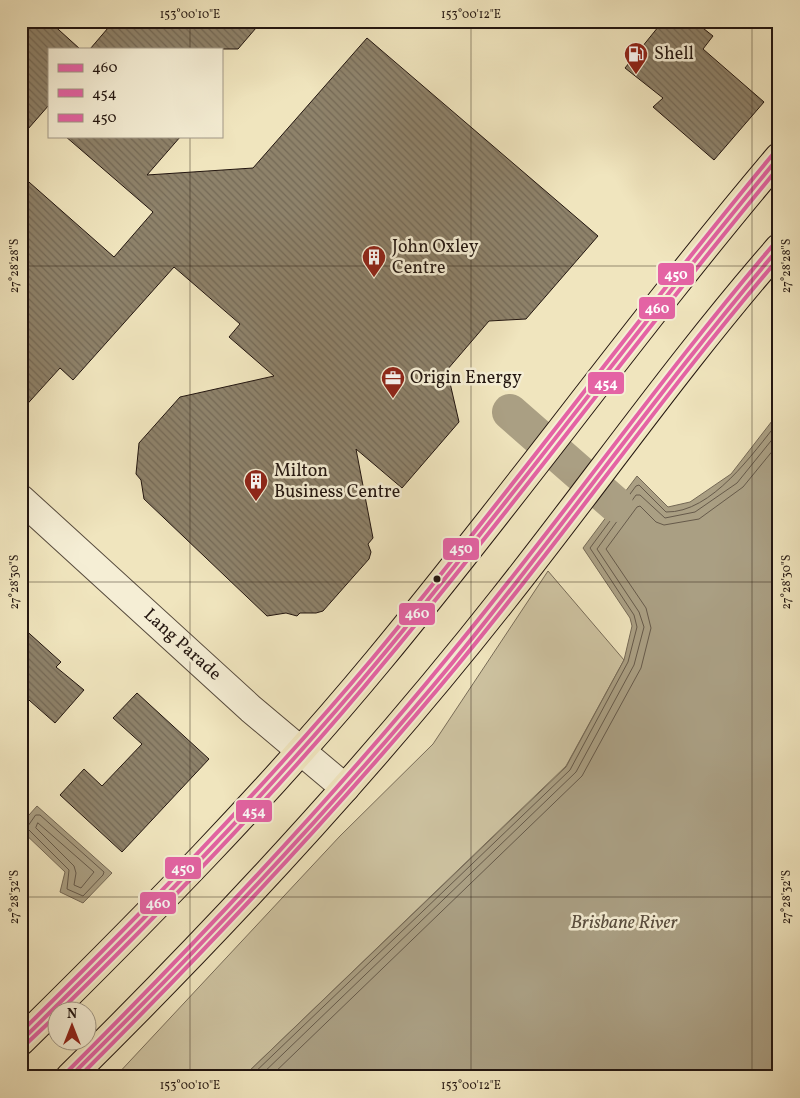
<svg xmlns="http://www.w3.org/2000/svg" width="800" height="1098" font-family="Vollkorn,serif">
  <defs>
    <pattern id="building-back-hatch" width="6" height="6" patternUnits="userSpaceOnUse" patternTransform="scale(1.25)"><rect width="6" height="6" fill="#8e826a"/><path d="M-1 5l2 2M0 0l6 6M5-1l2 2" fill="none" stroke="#746956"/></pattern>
  </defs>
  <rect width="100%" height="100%" fill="#f0e5be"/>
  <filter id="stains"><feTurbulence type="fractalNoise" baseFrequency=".004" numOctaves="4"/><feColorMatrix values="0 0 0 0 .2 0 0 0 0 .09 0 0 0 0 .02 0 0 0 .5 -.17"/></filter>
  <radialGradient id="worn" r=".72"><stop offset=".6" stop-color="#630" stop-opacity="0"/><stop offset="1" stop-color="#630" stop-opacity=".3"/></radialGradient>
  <path fill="#cdc2a0" stroke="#786c58" d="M 548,571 L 624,660 L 566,766 L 243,1077 L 115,1077 L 340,836 L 433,744 Z"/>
  <path fill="#aa9f83" stroke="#746855" d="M 779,412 L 779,1077 L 243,1077 L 566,767 L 624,660 L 632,626 L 630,618 L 583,548 L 637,476 L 668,507 L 690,502 L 731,474 Z
    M 37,806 L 112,873 L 83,903 L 60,892 L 65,872 L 21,830 L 21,824 Z"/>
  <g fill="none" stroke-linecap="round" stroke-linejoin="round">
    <path stroke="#665a4a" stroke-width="1" d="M 36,815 L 40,815 L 104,872 L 103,875 L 83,896 L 67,889 L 69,870 L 27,828 Z
      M 38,823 L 94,872 L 81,888 L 74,885 L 76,873 L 74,866 L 36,828 Z
      M 250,1077 L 570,770 L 628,662 L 637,627 L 634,615 L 590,548 L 636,486 L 639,485 L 666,512 C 712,513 753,453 779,421
      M 259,1077 L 576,772 L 634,665 L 644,627 L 639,612 L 597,549 L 636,495 L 640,495 L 665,518 L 695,512 L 737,483 L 779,431
      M 270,1077 L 582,776 L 641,668 L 651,628 L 646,608 L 606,549 L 637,507 L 640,506 L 656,522 L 664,525 L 699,519 L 743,487 L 779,443"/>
    <path stroke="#aa9f83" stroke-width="36" d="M 510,412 L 615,504"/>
  </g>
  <path fill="url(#building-back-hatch)" stroke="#231610" d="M 21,21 L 49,21 L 80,49 L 49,49 L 49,105 L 21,137 Z
    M 114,21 L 262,21 L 238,49 L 90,49 Z
    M 663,21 L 694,21 L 713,36 L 703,49 L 764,102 L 714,160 L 653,107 L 663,98 L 625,68 Z
    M 367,38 L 598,236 L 526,319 L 489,321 L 447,370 L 459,422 L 402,488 L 356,449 L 373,538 L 368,544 L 371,552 L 369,559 L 323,611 L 316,613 L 300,613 L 297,616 L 286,613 L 267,616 L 144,499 L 141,480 L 136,474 L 139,443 L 180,397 L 274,376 L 229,337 L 240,324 L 174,267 L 73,380 L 60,368 L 21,411 L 21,175 L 114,257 L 153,212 L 65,136 L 181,136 L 147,175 L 253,168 Z
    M 21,626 L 61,662 L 56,667 L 84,690 L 55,723 L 21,693 Z
    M 137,693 L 209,759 L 122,852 L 60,795 L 84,769 L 102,786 L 142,744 L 113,718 Z"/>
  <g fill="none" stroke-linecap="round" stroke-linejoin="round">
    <g stroke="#564a3c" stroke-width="30">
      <path id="minor" d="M 21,499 L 251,709 L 345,788"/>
    </g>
    <g stroke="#231610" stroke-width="30">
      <path id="trunk" d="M 21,1041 C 145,919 267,795 378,661 C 515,496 640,321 779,157
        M 70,1077 C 224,925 371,767 504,598 C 596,482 681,360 779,248"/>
    </g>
    <use href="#minor" stroke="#f5eed5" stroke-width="28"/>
    <use href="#trunk" stroke="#f0e5be" stroke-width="28"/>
    <g stroke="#f5eed5" stroke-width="8">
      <path id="bus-1" d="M 21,1041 C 145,919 267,795 378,661 C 515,496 641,322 779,157
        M 70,1077 C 204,944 333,807 453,662 C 564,526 665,382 779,248"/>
    </g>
    <g stroke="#f5eed5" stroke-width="8">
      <path id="bus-2" d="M 61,1010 C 173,900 283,786 383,664 C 519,501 643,330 779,167
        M 25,1045 L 58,1014
        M 79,1077 C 211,945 338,810 457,666 C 567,533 666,390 779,258"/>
    </g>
    <g stroke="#f5eed5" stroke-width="8">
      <path id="bus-3" d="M 21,1032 C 143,912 262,790 372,659 C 510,493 636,319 774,153
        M 66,1073 C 199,940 329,803 448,657 C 560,522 660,378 774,244"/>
    </g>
    <use href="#bus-1" stroke="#e463a4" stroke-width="4"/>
    <use href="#bus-2" stroke="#e463a4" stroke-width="4"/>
    <use href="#bus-3" stroke="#e463a4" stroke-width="4"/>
  </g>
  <path fill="none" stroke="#231610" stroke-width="1" stroke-opacity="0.45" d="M 190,21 L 190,49M 471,21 L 471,1077M 752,21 L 752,1077M 190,136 L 190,1077M 21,266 L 779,266M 21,582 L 779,582M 21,897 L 779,897"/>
  <defs>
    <g id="fuel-pin" transform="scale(1.25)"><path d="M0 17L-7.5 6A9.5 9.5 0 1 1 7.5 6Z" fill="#8f2418" stroke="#f5eed5"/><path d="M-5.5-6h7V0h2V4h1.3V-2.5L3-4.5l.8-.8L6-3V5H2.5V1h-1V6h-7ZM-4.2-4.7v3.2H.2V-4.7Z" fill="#fff"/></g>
    <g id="building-pin" transform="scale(1.25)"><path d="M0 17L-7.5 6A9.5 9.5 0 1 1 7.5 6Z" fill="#8f2418" stroke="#f5eed5"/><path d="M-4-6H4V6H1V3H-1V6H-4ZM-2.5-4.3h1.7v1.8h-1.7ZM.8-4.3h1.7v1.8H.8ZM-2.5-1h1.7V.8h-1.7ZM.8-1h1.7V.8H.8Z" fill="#fff"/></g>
    <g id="office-pin" transform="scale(1.25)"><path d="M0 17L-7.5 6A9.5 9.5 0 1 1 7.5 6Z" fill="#8f2418" stroke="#f5eed5"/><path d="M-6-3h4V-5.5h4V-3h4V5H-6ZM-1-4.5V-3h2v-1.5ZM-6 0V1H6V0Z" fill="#fff"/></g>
  </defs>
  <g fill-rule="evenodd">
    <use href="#fuel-pin" x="636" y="54"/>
    <use href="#building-pin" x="374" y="257"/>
    <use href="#office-pin" x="393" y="378"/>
    <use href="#building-pin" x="256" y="481"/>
  </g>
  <circle fill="#231610" stroke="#f5eed5" stroke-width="2" cx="437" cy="579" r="4.5"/>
  <g text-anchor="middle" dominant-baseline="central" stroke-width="5" stroke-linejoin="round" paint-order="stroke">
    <g font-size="18" fill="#231610" stroke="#f5eed5" text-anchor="start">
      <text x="654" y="54">Shell</text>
      <text x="392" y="247">John Oxley<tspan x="392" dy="21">Centre</tspan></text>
      <text x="410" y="378">Origin Energy</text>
      <text x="274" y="471">Milton<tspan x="274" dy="21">Business Centre</tspan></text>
    </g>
    <g font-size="18" fill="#231610" stroke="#f5eed5">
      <text transform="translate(182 645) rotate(42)">Lang Parade</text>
    </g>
    <g font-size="19" font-style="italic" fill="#594d3e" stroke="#f5eed5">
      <text x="624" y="923">Brisbane River</text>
    </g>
  </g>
  <g stroke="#f5eed5" stroke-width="2">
    <rect x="657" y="262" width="38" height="24" rx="5" fill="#e463a4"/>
    <rect x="638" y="296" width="38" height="24" rx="5" fill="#e463a4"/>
    <rect x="587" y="371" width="38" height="24" rx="5" fill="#e463a4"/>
    <rect x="442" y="537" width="38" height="24" rx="5" fill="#e463a4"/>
    <rect x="398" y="602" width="38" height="24" rx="5" fill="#e463a4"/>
    <rect x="235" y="799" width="38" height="24" rx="5" fill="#e463a4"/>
    <rect x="164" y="856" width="38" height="24" rx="5" fill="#e463a4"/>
    <rect x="139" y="891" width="38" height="24" rx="5" fill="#e463a4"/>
  </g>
  <g font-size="14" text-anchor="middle" font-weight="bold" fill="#fff">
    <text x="676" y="279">450</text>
    <text x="657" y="313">460</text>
    <text x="606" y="388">454</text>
    <text x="461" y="553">450</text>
    <text x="417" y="618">460</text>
    <text x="254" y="816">454</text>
    <text x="183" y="873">450</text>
    <text x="158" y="908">460</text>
  </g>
  <rect width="800" height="1098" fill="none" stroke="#f0e5be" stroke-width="55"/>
  <rect x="48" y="48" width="175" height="90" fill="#f5eed5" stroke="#a19886"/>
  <rect x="58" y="64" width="25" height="8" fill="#e463a4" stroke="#a19886"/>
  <text x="92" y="72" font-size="15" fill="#231610">460</text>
  <rect x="58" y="89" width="25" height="8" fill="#e463a4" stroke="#a19886"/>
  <text x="92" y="98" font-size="15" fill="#231610">454</text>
  <rect x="58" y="114" width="25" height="8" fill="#e463a4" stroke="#a19886"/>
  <text x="92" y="122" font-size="15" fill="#231610">450</text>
  <g transform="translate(72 1026)"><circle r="24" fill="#f5eed5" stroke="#a19886"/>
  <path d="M0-4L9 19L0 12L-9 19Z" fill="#8f2418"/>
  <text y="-8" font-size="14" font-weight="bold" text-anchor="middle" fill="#231610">N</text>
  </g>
  <rect x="28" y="28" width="744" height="1042" fill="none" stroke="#231610" stroke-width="2"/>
  <g font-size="12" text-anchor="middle" fill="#231610">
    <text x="190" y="18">153°00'10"E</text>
    <text x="471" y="18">153°00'12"E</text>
    <text transform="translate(14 266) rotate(-90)" y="4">27°28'28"S</text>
    <text transform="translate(786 266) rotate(-90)" y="4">27°28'28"S</text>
    <text transform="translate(14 582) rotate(-90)" y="4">27°28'30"S</text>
    <text transform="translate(786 582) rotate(-90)" y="4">27°28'30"S</text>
    <text transform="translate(14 897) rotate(-90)" y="4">27°28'32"S</text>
    <text transform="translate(786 897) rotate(-90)" y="4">27°28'32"S</text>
    <text x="190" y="1089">153°00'10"E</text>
    <text x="471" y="1089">153°00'12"E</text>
  </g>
  <rect width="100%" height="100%" filter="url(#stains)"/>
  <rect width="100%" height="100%" fill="url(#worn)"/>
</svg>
